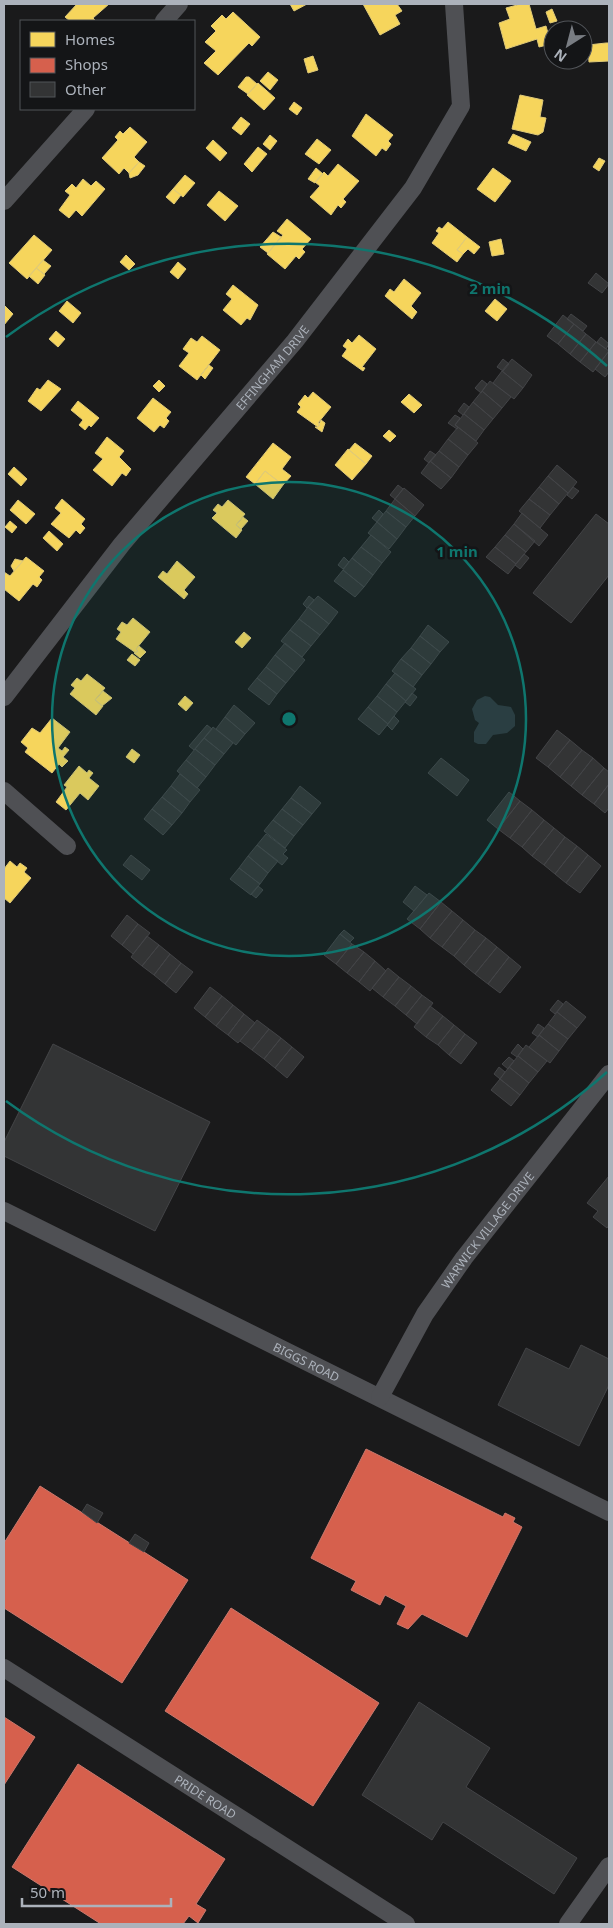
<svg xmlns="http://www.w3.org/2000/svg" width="613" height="1928" font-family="'Noto Sans',sans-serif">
  <rect width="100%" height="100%" fill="#1a1a1b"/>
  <path fill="#2e373d" d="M 485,696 L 490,697 L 498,705 L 511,707 L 515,715 L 515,726 L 507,733 L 493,735 L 486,744 L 478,744 L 474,742 L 474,732 L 479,723 L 475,720 L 472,709 L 477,700 Z"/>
  <path fill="#f6d55c" stroke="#e0ca78" d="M 77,4 L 109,4 L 93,18 L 96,21 L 70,21 L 65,17 Z
    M 290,4 L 307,4 L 294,11 Z
    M 363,4 L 397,4 L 402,11 L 395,15 L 400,24 L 380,35 Z
    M 521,4 L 529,4 L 536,29 L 546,26 L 551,44 L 539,47 L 537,39 L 506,49 L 499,23 L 510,19 L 506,8 Z
    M 552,9 L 557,21 L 550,23 L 546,12 Z
    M 233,12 L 260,37 L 252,46 L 249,43 L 218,75 L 204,63 L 216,51 L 205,42 L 216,31 L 211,26 L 222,15 L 226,19 Z
    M 606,43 L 609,43 L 609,61 L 589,62 L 588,45 Z
    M 313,56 L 318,70 L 308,73 L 304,59 Z
    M 268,72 L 278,80 L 270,90 L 260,81 Z
    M 246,77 L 249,77 L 257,84 L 248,94 L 238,87 Z
    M 258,83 L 275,98 L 264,110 L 247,95 Z
    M 520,95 L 543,100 L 540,117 L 546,118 L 543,132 L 538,135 L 512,129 Z
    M 294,102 L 302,108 L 297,115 L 289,109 Z
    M 366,114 L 393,135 L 388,141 L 391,144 L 386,151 L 382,148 L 376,156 L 352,136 Z
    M 241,117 L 250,124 L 241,135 L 232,128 Z
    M 130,127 L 147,142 L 134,157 L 139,162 L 129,173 L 124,168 L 119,174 L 102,158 L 118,140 L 115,137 L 120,131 L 123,134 Z
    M 513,134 L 531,142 L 526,151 L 508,143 Z
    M 270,135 L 277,141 L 270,150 L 263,144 Z
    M 317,139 L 331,150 L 319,164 L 305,154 Z
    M 213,140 L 227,153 L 220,161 L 206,148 Z
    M 258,147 L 267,154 L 252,172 L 244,164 Z
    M 599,158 L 605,161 L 599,171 L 593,167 Z
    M 139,162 L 145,166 L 138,175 L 130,178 L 129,173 Z
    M 338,164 L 359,181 L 343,199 L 346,202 L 341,208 L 338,205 L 331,215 L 310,197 L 320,186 L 315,182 L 324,172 L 328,176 Z
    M 316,168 L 323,174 L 315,183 L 308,179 Z
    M 493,168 L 511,181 L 495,202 L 477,189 Z
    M 185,175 L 195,183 L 183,197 L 173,189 Z
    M 83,179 L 91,186 L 96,181 L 105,189 L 82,216 L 76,210 L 69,218 L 59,210 L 70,195 L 65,191 L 72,184 L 76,188 Z
    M 173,189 L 181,195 L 174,204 L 166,197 Z
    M 219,191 L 238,206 L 225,221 L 207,205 Z
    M 287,219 L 311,239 L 302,249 L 305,252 L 299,259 L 296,256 L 285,269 L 267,254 L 283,235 L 277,231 Z
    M 448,222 L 467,237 L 457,250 L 463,254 L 457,262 L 432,243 L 439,233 L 436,231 L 439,227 L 442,229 Z
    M 273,232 L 281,237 L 268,253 L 260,247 Z
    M 34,235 L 52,250 L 27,279 L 9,263 Z
    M 467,237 L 480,247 L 474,254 L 468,249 L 463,254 L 457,250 Z
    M 501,239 L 504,254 L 492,256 L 489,242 Z
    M 126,255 L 135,264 L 129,270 L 120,262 Z
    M 43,260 L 51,266 L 44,274 L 36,268 Z
    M 178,262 L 186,269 L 178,279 L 170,272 Z
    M 36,268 L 45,275 L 38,284 L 29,276 Z
    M 404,279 L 421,293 L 411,306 L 417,312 L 412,319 L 385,296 L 390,289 L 394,292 Z
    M 233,285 L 258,305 L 250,320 L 247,318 L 241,325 L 223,310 L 232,299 L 226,294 Z
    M 495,299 L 507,309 L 497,321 L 485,311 Z
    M 67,301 L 81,313 L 73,323 L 59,311 Z
    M 4,305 L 13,314 L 4,325 Z
    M 56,331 L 65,339 L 58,347 L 49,339 Z
    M 359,335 L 376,349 L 362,367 L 365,368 L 363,371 L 342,356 L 347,349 L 343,346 L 348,339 L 352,343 Z
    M 202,336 L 220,350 L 197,380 L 179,366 L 189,353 L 183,349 L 191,338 L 197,342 Z
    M 209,365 L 213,368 L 205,379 L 201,375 Z
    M 48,380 L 61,389 L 41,411 L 28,401 L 37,388 L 40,390 Z
    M 159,380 L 165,386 L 159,392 L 153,386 Z
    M 313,392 L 331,407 L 318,423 L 320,425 L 318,427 L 297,412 L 301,407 L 298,404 L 305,395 L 308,398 Z
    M 409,394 L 422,405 L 414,413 L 401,402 Z
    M 153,398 L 171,412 L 166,418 L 169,421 L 164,428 L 160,425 L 154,432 L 137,418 Z
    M 78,401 L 99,418 L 91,427 L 89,425 L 85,430 L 79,425 L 83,420 L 71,410 Z
    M 321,420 L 325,423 L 322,432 L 315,427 L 318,427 Z
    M 389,430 L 396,436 L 390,442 L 383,436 Z
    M 107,437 L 124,451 L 119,457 L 131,469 L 126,476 L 122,473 L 112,486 L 93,470 L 103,459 L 95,453 Z
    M 273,443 L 291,457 L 282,469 L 291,476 L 283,485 L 265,471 L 255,484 L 246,477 Z
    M 355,443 L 372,456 L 366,464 L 349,450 Z
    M 348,449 L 366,464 L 352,480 L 335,465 Z
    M 14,467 L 27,479 L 21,486 L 8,474 Z
    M 265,471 L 283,485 L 273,499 L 255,484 Z
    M 62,499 L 85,519 L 81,524 L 85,528 L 80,534 L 76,530 L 69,538 L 51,524 L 61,513 L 55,508 Z
    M 18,500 L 35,514 L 26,524 L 10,510 Z
    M 228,500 L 245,514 L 236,525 L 242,530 L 236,538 L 212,518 L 217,513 L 213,510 L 218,504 L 222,507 Z
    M 243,517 L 248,521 L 241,529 L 236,525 Z
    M 10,521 L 17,527 L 12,533 L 5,527 Z
    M 49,531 L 63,544 L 57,551 L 43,538 Z
    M 26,557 L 44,571 L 39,577 L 42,580 L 37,587 L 33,584 L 19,601 L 4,589 L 4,572 L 10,576 Z
    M 15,559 L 23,561 L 14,571 L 11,566 Z
    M 177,561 L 195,577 L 184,590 L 188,594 L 184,599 L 158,577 L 163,571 L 167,574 Z
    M 133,618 L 150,632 L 136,649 L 138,651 L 136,653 L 116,639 L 121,632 L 117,629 L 122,622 L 127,625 Z
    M 244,632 L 251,638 L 242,648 L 235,642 Z
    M 139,646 L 146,652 L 140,658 L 134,653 L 138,651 L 136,649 Z
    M 132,654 L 140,660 L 135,666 L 127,660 Z
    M 87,674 L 105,688 L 95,700 L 103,706 L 96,715 L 70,694 L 75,688 L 71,685 L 77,678 L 81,681 Z
    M 103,691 L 112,698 L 102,706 L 95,700 Z
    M 185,696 L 193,703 L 186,711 L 178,704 Z
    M 52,718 L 70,732 L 58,748 L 62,751 L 65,747 L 69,750 L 63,757 L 68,761 L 62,767 L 59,764 L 52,773 L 25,752 L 28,748 L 21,742 L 32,728 L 40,733 Z
    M 132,749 L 140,755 L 134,763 L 126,757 Z
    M 79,766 L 87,773 L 89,770 L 93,773 L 89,778 L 99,786 L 88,800 L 80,793 L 66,810 L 56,802 L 67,787 L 64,785 Z
    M 10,861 L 17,867 L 20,863 L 27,868 L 24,872 L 31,878 L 10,903 L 4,898 L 4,869 Z"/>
  <path fill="#d6604d" stroke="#c9796e" d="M 366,1449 L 503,1517 L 505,1513 L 515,1518 L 513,1522 L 522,1527 L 467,1637 L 422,1614 L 408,1629 L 397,1624 L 406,1606 L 385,1595 L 380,1605 L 351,1590 L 356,1581 L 311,1558 Z
    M 40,1486 L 188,1580 L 122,1683 L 4,1608 L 4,1543 Z
    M 231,1608 L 379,1703 L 313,1806 L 165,1711 Z
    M 4,1717 L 35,1737 L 4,1785 Z
    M 78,1764 L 225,1859 L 196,1904 L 206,1910 L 198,1923 L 189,1916 L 183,1924 L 101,1924 L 12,1867 Z"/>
  <path fill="#333435" stroke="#434447" d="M 596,273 L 609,284 L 602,293 L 588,283 Z
    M 571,314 L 587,326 L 583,331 L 567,319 Z
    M 563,315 L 574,324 L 558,344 L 547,336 Z
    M 574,324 L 586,334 L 570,354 L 558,344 Z
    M 586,334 L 596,342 L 580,362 L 570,354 Z
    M 601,337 L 609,344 L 606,349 L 597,342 Z
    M 596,342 L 609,351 L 593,372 L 580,362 Z
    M 609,351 L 609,372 L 605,377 L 595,369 Z
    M 503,359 L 509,364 L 503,371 L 497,367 Z
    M 512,359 L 532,375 L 523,388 L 502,371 Z
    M 502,371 L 523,388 L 514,399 L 493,383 Z
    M 482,380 L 487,384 L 481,393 L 475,388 Z
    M 490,381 L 511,397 L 502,408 L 482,391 Z
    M 482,391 L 502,408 L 493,419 L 473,402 Z
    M 473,402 L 493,419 L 484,430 L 464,414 Z
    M 464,403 L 469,407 L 463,415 L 458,411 Z
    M 464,414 L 484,430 L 476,441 L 455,425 Z
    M 455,415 L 460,418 L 455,425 L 458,427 L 457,429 L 448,423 Z
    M 458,427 L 478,443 L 468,455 L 448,439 Z
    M 448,439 L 468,455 L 459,467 L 439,451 Z
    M 430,451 L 436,455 L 429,463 L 424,459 Z
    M 439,451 L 459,467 L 451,478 L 430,461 Z
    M 430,461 L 451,478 L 441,489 L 421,473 Z
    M 557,465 L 577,482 L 568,493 L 548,476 Z
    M 548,476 L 568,493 L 559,504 L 539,487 Z
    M 398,485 L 403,489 L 395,499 L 390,495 Z
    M 539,487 L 559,504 L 550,515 L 529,499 Z
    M 573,487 L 579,491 L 572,499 L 567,495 Z
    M 404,488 L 424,505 L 415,516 L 395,499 Z
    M 395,499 L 415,516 L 406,527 L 386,511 Z
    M 529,499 L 550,515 L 540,528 L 519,511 Z
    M 379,510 L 383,514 L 377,522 L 372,518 Z
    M 386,511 L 406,527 L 397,539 L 377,522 Z
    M 522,513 L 548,535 L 539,546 L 514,524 Z
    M 596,514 L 609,524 L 609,575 L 571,623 L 533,593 Z
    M 377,522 L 397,539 L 389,549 L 368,533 Z
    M 514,524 L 535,541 L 526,552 L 505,535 Z
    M 371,535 L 391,552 L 382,563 L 361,547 Z
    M 505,535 L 526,552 L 516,564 L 495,547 Z
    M 361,547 L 382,563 L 373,575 L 352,558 Z
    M 495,547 L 516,564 L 508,574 L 486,557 Z
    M 524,554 L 529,558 L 520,569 L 515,565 Z
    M 344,557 L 349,562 L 343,569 L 338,565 Z
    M 352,558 L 373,575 L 364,587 L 343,570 Z
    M 343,570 L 364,587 L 355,597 L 334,581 Z
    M 309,596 L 314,600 L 307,608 L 303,604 Z
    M 318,596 L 338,612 L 329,624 L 308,607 Z
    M 308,607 L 329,624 L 320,635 L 299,619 Z
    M 299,619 L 320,635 L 311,646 L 290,630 Z
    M 428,625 L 449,642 L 440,652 L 420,636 Z
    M 290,630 L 311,646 L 302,657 L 281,641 Z
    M 420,636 L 440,652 L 431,664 L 411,648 Z
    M 285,643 L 305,660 L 295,672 L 275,655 Z
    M 411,648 L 431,664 L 422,675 L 401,659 Z
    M 275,655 L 295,672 L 286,683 L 266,667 Z
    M 401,659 L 422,675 L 413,687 L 392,671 Z
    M 266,667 L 286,683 L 277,694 L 257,678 Z
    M 395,673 L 416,689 L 406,701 L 386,684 Z
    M 257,678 L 277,694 L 269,705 L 248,689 Z
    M 386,684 L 406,701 L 397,712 L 377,696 Z
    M 412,693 L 417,697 L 410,706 L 405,702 Z
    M 377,696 L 397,712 L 388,724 L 368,707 Z
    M 234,705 L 255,723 L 245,734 L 225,717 Z
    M 368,707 L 388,724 L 379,735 L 358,719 Z
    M 394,716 L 399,721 L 392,730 L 387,725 Z
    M 225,717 L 245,734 L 236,745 L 216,729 Z
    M 207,725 L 212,729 L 194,750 L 189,746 Z
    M 213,727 L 233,743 L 224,754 L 204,738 Z
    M 557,730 L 570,740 L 548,767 L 536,758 Z
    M 204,738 L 224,754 L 215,765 L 195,749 Z
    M 570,740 L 582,750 L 560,777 L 548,767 Z
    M 195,749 L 215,765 L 206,777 L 186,760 Z
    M 582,750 L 593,758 L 571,786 L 560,777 Z
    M 441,758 L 469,780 L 457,796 L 428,773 Z
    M 593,758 L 604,768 L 582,795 L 571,786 Z
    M 186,760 L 206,777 L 197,788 L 177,771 Z
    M 604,768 L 609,772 L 609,784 L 594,804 L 582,795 Z
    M 180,774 L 200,790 L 190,802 L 171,786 Z
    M 609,784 L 609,808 L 605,813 L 594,804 Z
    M 171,786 L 190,802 L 182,813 L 162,797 Z
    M 300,786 L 321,803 L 312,814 L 291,798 Z
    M 509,792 L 520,801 L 498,829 L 487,820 Z
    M 162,797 L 182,813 L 172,825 L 152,809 Z
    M 291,798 L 312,814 L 303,825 L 282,809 Z
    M 520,801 L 532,810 L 510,838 L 498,829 Z
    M 152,809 L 172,825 L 163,835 L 144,819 Z
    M 282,809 L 303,825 L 294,836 L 273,820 Z
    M 532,810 L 544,820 L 522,847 L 510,838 Z
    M 273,820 L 294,836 L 285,848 L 264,831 Z
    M 544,820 L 554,828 L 532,856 L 522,847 Z
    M 554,828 L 565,837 L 544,865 L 532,856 Z
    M 266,834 L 287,850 L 283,854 L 288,858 L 282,865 L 257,845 Z
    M 565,837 L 577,846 L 555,874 L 544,865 Z
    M 257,845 L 278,861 L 268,873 L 248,856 Z
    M 577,846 L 588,855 L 566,883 L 555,874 Z
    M 131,855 L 150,870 L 142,880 L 123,865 Z
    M 588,855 L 601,866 L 580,893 L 566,883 Z
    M 248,856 L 268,873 L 260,884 L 239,868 Z
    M 239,868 L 260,884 L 251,895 L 230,879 Z
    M 258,886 L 263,890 L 256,898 L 251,894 Z
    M 415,886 L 427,895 L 414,911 L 403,902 Z
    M 429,893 L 441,902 L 420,929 L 407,919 Z
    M 441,902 L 452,911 L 430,938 L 420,929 Z
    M 452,911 L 463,920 L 442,947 L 430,938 Z
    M 127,915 L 138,924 L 122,945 L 111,936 Z
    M 463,920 L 475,930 L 454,956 L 442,947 Z
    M 138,924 L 150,933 L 133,954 L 122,945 Z
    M 344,930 L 354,938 L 350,942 L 340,934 Z
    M 475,930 L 486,938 L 464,965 L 454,956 Z
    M 340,934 L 352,944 L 336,964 L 324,955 Z
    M 147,936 L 159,945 L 142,966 L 131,957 Z
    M 486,938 L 497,947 L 475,974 L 464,965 Z
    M 352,944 L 364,952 L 347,973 L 336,964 Z
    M 159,945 L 170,954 L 154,975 L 142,966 Z
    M 497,947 L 509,957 L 488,984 L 475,974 Z
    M 364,952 L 375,961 L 359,982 L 347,973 Z
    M 170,954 L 181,963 L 165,984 L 154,975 Z
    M 509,957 L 521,967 L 500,993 L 488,984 Z
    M 375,961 L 386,971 L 370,991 L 359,982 Z
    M 181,963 L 193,972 L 176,993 L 165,984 Z
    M 388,968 L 399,977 L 383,997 L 372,988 Z
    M 399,977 L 411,986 L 395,1006 L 383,997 Z
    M 411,986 L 422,995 L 406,1015 L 395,1006 Z
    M 210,987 L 222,996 L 205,1017 L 194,1008 Z
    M 422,995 L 433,1003 L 417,1024 L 406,1015 Z
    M 222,996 L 233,1005 L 216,1026 L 205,1017 Z
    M 558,1000 L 563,1004 L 555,1014 L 550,1010 Z
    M 566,1001 L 586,1017 L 577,1028 L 557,1012 Z
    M 233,1005 L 244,1014 L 228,1035 L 216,1026 Z
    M 430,1006 L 443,1016 L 426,1037 L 414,1027 Z
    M 557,1012 L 577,1028 L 568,1039 L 548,1024 Z
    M 244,1014 L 255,1023 L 238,1043 L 228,1035 Z
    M 443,1016 L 454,1025 L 438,1045 L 426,1037 Z
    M 257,1020 L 269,1029 L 252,1050 L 240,1041 Z
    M 538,1024 L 544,1028 L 538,1037 L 532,1033 Z
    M 548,1024 L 568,1039 L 559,1051 L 539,1035 Z
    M 454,1025 L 465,1034 L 449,1055 L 438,1045 Z
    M 269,1029 L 281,1038 L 264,1059 L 252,1050 Z
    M 465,1034 L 477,1043 L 461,1064 L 449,1055 Z
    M 539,1035 L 559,1051 L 550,1063 L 529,1047 Z
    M 281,1038 L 292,1047 L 275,1068 L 264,1059 Z
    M 53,1044 L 210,1122 L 155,1231 L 4,1156 L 4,1142 Z
    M 518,1044 L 523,1049 L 517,1057 L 511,1053 Z
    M 526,1045 L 547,1061 L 538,1072 L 518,1056 Z
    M 292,1047 L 304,1057 L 287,1078 L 275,1068 Z
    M 518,1056 L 538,1072 L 529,1083 L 509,1067 Z
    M 509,1057 L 514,1061 L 508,1069 L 502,1064 Z
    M 499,1067 L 505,1072 L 500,1079 L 494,1074 Z
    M 509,1067 L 529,1083 L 520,1095 L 500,1079 Z
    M 500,1079 L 520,1095 L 511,1106 L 491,1090 Z
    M 609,1176 L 609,1225 L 607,1228 L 593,1217 L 598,1211 L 587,1203 Z
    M 581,1345 L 609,1359 L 609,1385 L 579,1446 L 498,1405 L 526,1348 L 569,1369 Z
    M 87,1504 L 103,1513 L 97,1523 L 82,1512 Z
    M 135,1534 L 149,1543 L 144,1552 L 129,1543 Z
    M 419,1702 L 490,1748 L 466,1787 L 577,1858 L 554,1894 L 443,1822 L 432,1840 L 362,1795 Z"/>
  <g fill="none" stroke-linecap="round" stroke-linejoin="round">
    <g stroke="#4f5054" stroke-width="18">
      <path d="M 164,21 L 179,4"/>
      <path d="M 4,201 L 86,109"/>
      <path id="s1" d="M 4,697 L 122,544 L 295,341 L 413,188 L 461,106 L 454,4"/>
      <path d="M 4,791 L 67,846"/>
      <path id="s2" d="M 4,1211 L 609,1512"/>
      <path id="s3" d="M 380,1397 L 425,1314 L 464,1258 L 609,1074"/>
      <path id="s4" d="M 4,1668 L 406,1924"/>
      <path d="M 568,1924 L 609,1866"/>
    </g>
  </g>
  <circle cx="289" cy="719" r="237" fill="#0f766e" fill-opacity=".12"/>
  <g fill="none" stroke="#0f766e" stroke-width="2.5">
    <circle cx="289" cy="719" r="237"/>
    <path d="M607 1072A475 475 0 0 1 6 1101M6 337A475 475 0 0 1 607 366"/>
  </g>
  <g text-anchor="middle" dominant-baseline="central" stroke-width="5" stroke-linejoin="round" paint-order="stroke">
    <g font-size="12" fill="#acb2bb" stroke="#141517">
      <text stroke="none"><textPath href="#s1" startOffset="425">EFFINGHAM DRIVE</textPath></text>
      <text stroke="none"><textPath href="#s3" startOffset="199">WARWICK VILLAGE DRIVE</textPath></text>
      <text stroke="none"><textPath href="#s2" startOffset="338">BIGGS ROAD</textPath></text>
      <text stroke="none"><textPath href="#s4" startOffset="239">PRIDE ROAD</textPath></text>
    </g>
  </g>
  <circle cx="289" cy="719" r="8" fill="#0f766e" stroke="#141517" stroke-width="2.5"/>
  <g font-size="15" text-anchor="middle" font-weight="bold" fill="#0f766e" stroke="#141517" stroke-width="5" stroke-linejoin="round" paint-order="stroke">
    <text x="490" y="294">2 min</text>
    <text x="457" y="557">1 min</text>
  </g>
  <rect width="613" height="1928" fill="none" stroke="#acb2bb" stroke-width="10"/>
  <rect x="20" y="20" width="175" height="90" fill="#141517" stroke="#515459"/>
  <rect x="30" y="32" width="25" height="15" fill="#f6d55c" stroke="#515459"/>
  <text x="65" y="45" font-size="15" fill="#acb2bb">Homes</text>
  <rect x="30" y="58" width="25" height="15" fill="#d6604d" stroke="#515459"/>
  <text x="65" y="70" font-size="15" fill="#acb2bb">Shops</text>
  <rect x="30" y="82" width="25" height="15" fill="#333435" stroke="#515459"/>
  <text x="65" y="95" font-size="15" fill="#acb2bb">Other</text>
  <g transform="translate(568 45) rotate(216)"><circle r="24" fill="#141517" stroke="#515459"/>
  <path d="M0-4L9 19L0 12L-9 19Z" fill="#797d83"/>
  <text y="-8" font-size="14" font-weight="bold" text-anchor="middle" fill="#acb2bb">N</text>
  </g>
  <path d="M22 1898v8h149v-8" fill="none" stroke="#acb2bb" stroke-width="2.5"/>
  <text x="30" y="1898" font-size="15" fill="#acb2bb" stroke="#141517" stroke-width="4" paint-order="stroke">50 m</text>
</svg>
